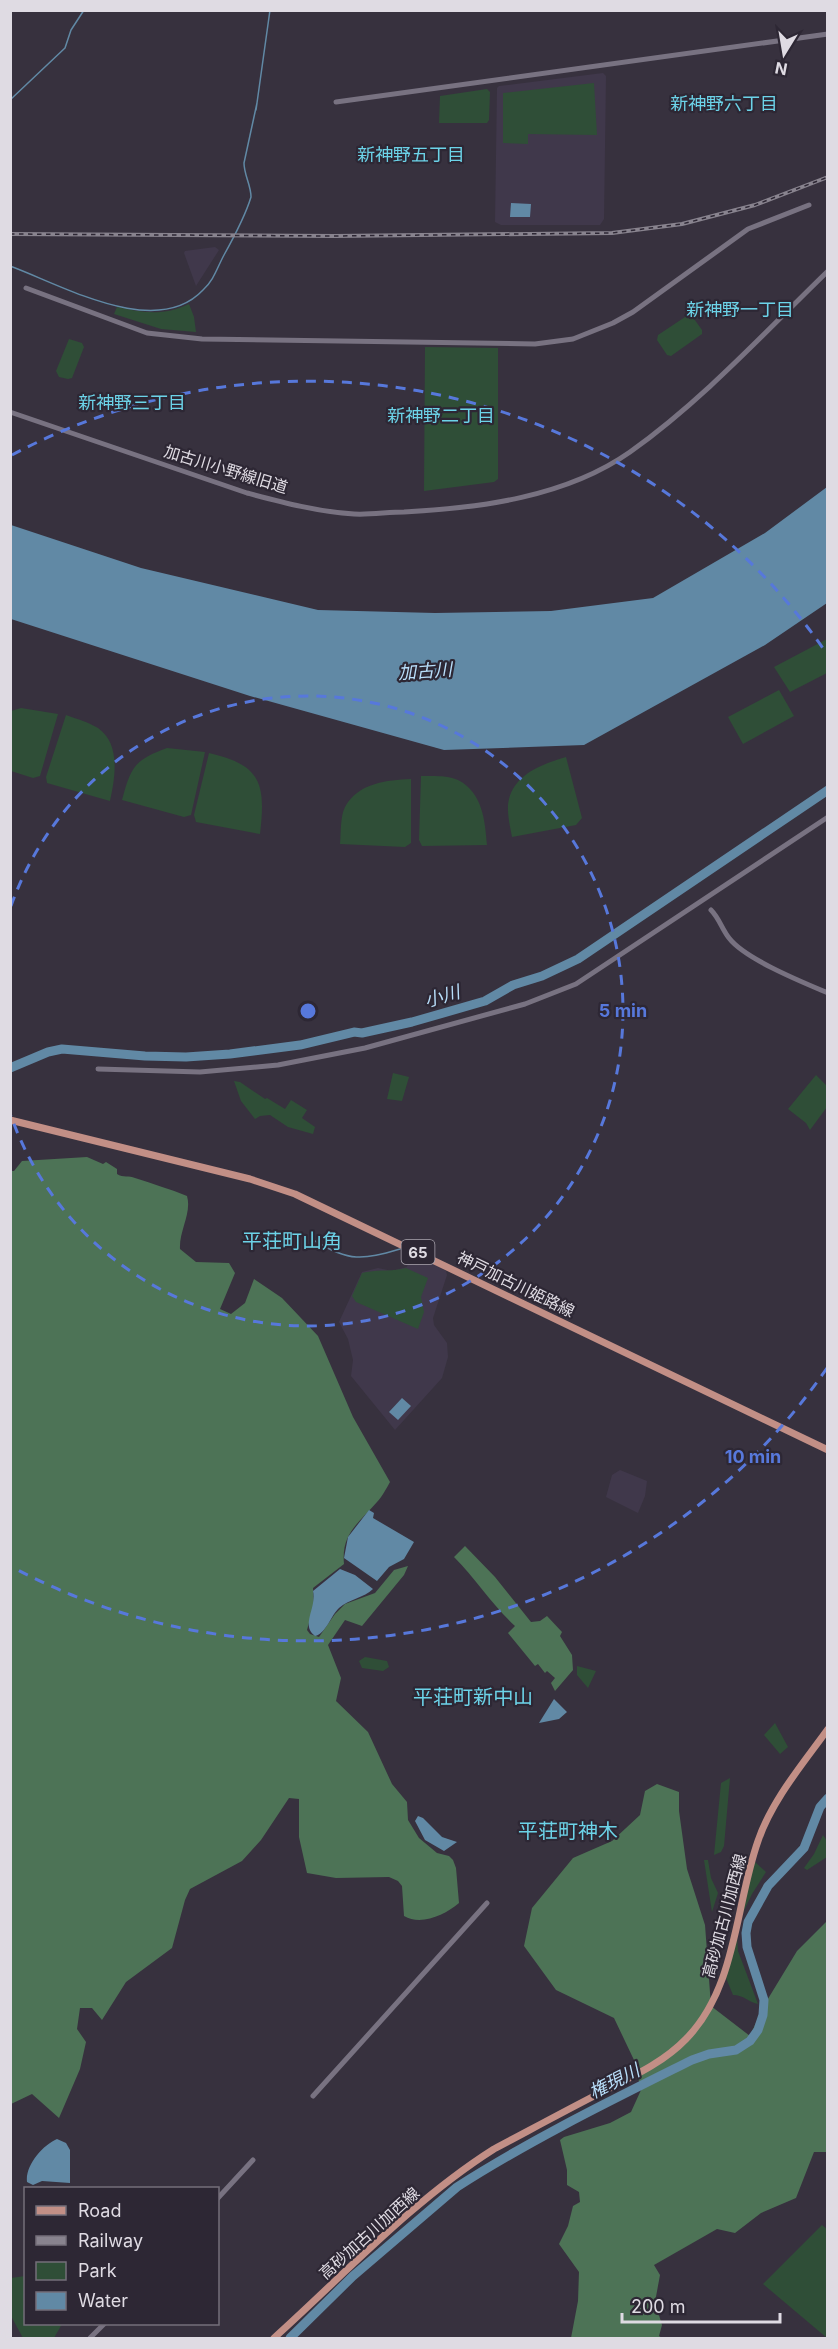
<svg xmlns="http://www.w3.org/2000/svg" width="838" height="2349" font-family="Inter,'Noto Sans JP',sans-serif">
  <rect width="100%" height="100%" fill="#37313e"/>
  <path fill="#40384b" d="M 603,73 L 606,76 L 604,219 L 600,225 L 501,225 L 495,222 L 497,88 L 499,86 Z
    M 215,247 L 219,250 L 196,286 L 184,253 L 185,251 Z
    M 411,1252 L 436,1263 L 437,1266 L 446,1271 L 447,1275 L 433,1318 L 434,1325 L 447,1343 L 448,1357 L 442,1378 L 395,1430 L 351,1376 L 353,1360 L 348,1339 L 339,1322 L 362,1272 L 378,1268 L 392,1271 L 407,1267 Z
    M 620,1470 L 647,1481 L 645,1496 L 638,1513 L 606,1497 L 612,1475 Z"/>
  <path fill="#2f4e37" d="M 594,83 L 597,135 L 528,134 L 528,144 L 503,143 L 503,93 Z
    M 487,89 L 490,92 L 489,120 L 487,123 L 439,123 L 440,96 Z
    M 189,304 L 194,317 L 196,332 L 161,329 L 114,314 L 117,307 C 143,313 164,316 189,304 Z
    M 688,315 L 692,316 L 702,330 L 702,334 L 671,356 L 667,355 L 657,340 L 658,335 Z
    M 69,339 L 82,343 L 84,347 L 72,378 L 68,379 L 59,377 L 56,371 Z
    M 425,347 L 498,348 L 498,479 L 494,482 L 424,491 Z
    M 827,639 L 827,673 L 790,692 L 774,667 Z
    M 779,690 L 794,716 L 743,744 L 728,717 Z
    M 21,708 L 58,714 L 40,776 L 33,778 L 11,771 L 11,711 Z
    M 66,715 C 77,719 88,722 98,728 C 121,744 115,778 110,801 L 47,783 L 46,777 Z
    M 167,748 L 205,752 L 191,815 L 184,817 L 122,800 C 131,767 134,760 167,748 Z
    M 209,753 C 261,765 266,783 260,834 L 196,822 L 194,815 Z
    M 566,757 L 582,818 L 576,825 L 512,837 C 510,826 506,810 509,799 C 516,773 543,764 566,757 Z
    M 421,776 C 432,776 448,775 458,780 C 483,793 485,821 487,845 L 422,846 L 419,840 Z
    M 411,779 L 411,843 L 405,847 L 340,844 C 341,833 340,817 345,807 C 358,783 387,780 411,779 Z
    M 393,1073 L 409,1077 L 402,1101 L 387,1099 Z
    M 816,1075 L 827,1086 L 827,1107 L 810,1130 L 806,1123 L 788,1109 Z
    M 234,1081 L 240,1082 L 265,1099 L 267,1098 L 285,1109 L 291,1100 L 307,1110 L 302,1118 L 315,1127 L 313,1134 L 288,1127 L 270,1115 L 260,1116 L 255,1119 L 241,1101 Z
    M 406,1268 L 428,1278 L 421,1297 L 424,1312 L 418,1329 L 356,1302 L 352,1296 L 362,1273 C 378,1269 391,1272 406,1268 Z
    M 365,1657 L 387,1661 L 389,1667 L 383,1671 L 362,1668 L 359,1661 Z
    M 577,1666 L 596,1671 L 588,1688 L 577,1675 Z
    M 775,1723 L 788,1747 L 780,1754 L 764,1735 Z
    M 730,1778 L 724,1846 L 721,1852 L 714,1855 L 721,1783 Z
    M 823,1835 L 827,1841 L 827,1857 L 807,1870 L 804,1868 L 814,1854 Z
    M 704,1860 L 708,1860 L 711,1878 L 718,1893 L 712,1912 Z
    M 754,1861 L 766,1872 L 752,1894 L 740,1919 Z
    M 737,1935 L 738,1951 L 758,2004 C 748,2002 744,1995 733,1995 L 726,1978 Z
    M 822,2225 L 828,2230 L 827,2338 L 763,2284 Z
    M 25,2276 L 26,2324 L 62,2324 L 54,2338 L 23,2338 L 11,2316 L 11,2278 Z"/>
  <path fill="#4d7356" d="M 87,1157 L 103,1164 L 106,1162 L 117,1169 L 117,1174 C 123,1178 129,1175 135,1178 C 153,1184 170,1189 187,1196 C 192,1213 179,1231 180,1249 L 196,1262 L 229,1263 L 235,1273 L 220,1309 L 231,1314 L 245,1303 L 254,1279 L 282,1298 L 318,1336 L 353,1417 L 390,1482 C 386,1489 382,1497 377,1502 C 359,1523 341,1533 344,1564 L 313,1588 L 314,1604 L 307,1630 L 310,1634 L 319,1637 L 335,1614 L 345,1604 L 375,1593 L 394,1570 L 408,1566 L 404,1575 L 362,1626 L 345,1620 L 328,1645 L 341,1678 L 336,1701 L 368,1732 L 392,1784 L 407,1802 L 408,1820 L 419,1838 L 437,1853 L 449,1856 L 453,1860 L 456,1868 L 459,1903 C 445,1915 421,1926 404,1916 L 402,1886 L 398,1881 L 389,1877 L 336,1878 L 307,1873 L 299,1837 L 299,1799 L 289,1798 L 261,1840 L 242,1861 L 190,1889 L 185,1900 L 172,1948 L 126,1982 L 102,2020 L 92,2008 L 80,2008 L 77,2029 L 86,2042 L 80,2069 L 59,2118 L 32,2094 L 11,2104 L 10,1171 L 14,1171 L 22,1161 Z
    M 465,1546 L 495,1577 L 531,1622 L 540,1621 L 547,1616 L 562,1632 L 560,1636 L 572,1655 L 573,1670 L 555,1691 L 551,1683 L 555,1678 L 547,1671 L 545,1673 L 538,1664 L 535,1666 L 508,1633 L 515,1626 C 492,1605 476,1579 454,1557 Z
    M 657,1784 L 679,1792 L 679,1811 L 687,1869 L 705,1925 L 711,2006 L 750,2036 L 763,2007 L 797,1951 L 827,1921 L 827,2152 L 814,2152 L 796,2198 L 761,2213 L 735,2233 L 717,2229 L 654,2265 L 660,2275 L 655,2302 L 662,2325 L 659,2336 L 662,2338 L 571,2338 L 578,2301 L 579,2272 L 559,2244 L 568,2226 L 573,2206 L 580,2202 L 579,2192 L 567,2185 L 567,2170 L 560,2140 L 564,2137 L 610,2123 L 631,2112 L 641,2090 L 634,2060 L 614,2018 L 556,1990 L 524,1946 L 532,1908 L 573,1858 L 612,1841 L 640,1815 L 645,1791 Z"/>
  <path fill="#6189a5" d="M 511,203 L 531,204 L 530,217 L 510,217 Z
    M 827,487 L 827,603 L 765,645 L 584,745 L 444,750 L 250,696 L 11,619 L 11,525 L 141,568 L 318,610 L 435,613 L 551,611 L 653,598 L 765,533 Z
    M 402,1398 L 411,1406 L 398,1420 L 389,1412 Z
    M 369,1510 L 374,1513 L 373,1518 L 414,1542 L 404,1559 L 389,1567 L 377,1581 L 344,1558 L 348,1537 Z
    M 340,1569 L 355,1575 L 373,1589 C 364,1598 349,1599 339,1608 C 331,1615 326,1634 315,1636 C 300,1625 317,1608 313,1591 Z
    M 554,1699 L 567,1712 L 559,1719 L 539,1723 Z
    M 418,1816 L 423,1818 L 442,1837 L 457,1842 L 444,1851 L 425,1840 L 415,1821 Z
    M 57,2139 L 66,2143 L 70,2150 L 70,2183 L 42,2181 L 33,2185 L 27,2182 C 25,2165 43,2145 57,2139 Z"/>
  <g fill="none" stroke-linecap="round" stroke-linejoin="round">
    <path stroke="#6189a5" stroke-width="1.5" d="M 10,100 L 65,48 L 71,30 L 84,10
      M 10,266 C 62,285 156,340 203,290 C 214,280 217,268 224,255 C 234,237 245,217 251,197 C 251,185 244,175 244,163 L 257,103 L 256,110 L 270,10
      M 315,1241 C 349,1262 363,1260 400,1249"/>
    <path stroke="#6189a5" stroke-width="9" d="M 10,1068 L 48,1052 L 62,1049 L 145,1056 L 186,1057 L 230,1054 L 300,1045 L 354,1032 L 362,1033 L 412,1022 L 485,1001 L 513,985 L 542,976 L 578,959 L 828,790
      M 290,2338 L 353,2276 L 457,2187 C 532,2139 612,2100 692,2060 L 709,2054 L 736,2050 L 750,2041 L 758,2030 L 763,2015 L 764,2000 L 747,1947 L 746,1933 L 748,1922 L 768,1886 L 804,1848 L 820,1807 L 828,1798"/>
    <path stroke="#787281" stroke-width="5" d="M 336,102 L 828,34
      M 26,288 L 147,333 L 202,339 L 535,344 L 573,339 L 613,323 L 633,312 L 748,229 L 809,205
      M 10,412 L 247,493 C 281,502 318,512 354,514 C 370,515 388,512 404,512 C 480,508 566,497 630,452 C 703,400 764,333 828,271
      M 711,910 C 719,918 722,929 729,938 C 745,959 802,982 828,993
      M 98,1069 L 200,1072 L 278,1065 L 365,1048 L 525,1004 L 576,984 L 828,817
      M 313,2096 L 487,1903
      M 218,2198 L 253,2160
      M 90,2338 L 104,2324"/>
    <path stroke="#c28f86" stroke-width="7" d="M 10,1120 L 250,1179 L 295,1194 L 828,1450
      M 274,2338 C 345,2274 412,2201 494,2149 C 528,2131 563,2112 598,2094 C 629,2078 662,2064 686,2039 C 737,1987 735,1906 758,1841 C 772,1800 802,1765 828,1729"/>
    <g stroke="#88838e" stroke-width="4">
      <path id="rail" d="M 10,234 L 335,236 L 612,233 L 682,224 L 755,205 L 828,177"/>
    </g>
    <use href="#rail" stroke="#2d2734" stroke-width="1.5" stroke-dasharray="4.5" stroke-linecap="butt"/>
  </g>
  <g fill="none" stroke="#5778db" stroke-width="3" stroke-dasharray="10 8">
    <path d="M11 906A315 315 0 1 1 11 1116"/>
    <path d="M827 1368A630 630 0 0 1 12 1567M12 455A630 630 0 0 1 827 654"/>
  </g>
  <g text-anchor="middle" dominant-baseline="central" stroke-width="4.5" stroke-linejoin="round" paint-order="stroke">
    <rect fill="#2d2734" stroke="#aaa5ae" stroke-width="1.5" x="401.5" y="1240" width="33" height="24" rx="4.5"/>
    <g font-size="15" font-weight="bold" fill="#dfdbe3">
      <text x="418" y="1252">65</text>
    </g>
    <g font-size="16" fill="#dfdbe3" stroke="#2d2734">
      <text transform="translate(226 469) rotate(17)">加古川小野線旧道</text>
      <text transform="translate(516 1284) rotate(26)">神戸加古川姫路線</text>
      <text transform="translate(724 1916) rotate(-75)">高砂加古川加西線</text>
      <text transform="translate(369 2233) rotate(-42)">高砂加古川加西線</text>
    </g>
    <g font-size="18" fill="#6cd3e8" stroke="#2d2734">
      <text x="724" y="103">新神野六丁目</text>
      <text x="411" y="154">新神野五丁目</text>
      <text x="740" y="309">新神野一丁目</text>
      <text x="132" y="402">新神野三丁目</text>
      <text x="441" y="415">新神野二丁目</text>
    </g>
    <g font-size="18" font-style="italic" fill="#b8defa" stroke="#2d2734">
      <text transform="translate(425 671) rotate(-4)">加古川</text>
      <text transform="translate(442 996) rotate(-16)">小川</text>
      <text transform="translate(614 2081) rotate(-27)">権現川</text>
    </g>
    <g font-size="20" fill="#6cd3e8" stroke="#2d2734">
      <text x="292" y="1241">平荘町山角</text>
      <text x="473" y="1697">平荘町新中山</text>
      <text x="568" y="1831">平荘町神木</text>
    </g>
  </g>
  <circle cx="308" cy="1011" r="9" fill="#5778db" stroke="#2d2734" stroke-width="3"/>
  <g font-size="18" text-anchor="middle" font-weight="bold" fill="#5778db" stroke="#2d2734" stroke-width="4.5" stroke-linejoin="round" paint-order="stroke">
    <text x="623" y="1017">5 min</text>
    <text x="753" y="1463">10 min</text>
  </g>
  <rect width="838" height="2349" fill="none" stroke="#dfdbe3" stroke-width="24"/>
  <rect x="24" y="2187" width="195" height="138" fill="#2d2734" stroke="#746f7a" stroke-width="1.5"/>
  <rect x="36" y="2206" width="30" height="9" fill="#c28f86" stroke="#746f7a" stroke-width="1.5"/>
  <text x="78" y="2217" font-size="18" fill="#dfdbe3">Road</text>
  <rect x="36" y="2236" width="30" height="9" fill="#88838e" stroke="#746f7a" stroke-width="1.5"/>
  <text x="78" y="2247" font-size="18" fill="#dfdbe3">Railway</text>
  <rect x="36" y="2262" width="30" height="18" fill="#2f4e37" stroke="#746f7a" stroke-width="1.5"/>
  <text x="78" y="2277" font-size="18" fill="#dfdbe3">Park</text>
  <rect x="36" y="2292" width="30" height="18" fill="#6189a5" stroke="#746f7a" stroke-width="1.5"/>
  <text x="78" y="2307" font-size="18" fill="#dfdbe3">Water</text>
  <g transform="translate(784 54) rotate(191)" stroke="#2d2734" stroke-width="4.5" paint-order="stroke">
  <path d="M0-4.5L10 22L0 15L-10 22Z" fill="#dfdbe3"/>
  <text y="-9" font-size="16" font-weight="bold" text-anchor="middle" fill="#dfdbe3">N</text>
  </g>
  <path d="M622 2313v9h158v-9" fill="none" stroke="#dfdbe3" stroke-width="3"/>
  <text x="631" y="2313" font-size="18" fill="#dfdbe3" stroke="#2d2734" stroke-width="4.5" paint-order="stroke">200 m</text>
</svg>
